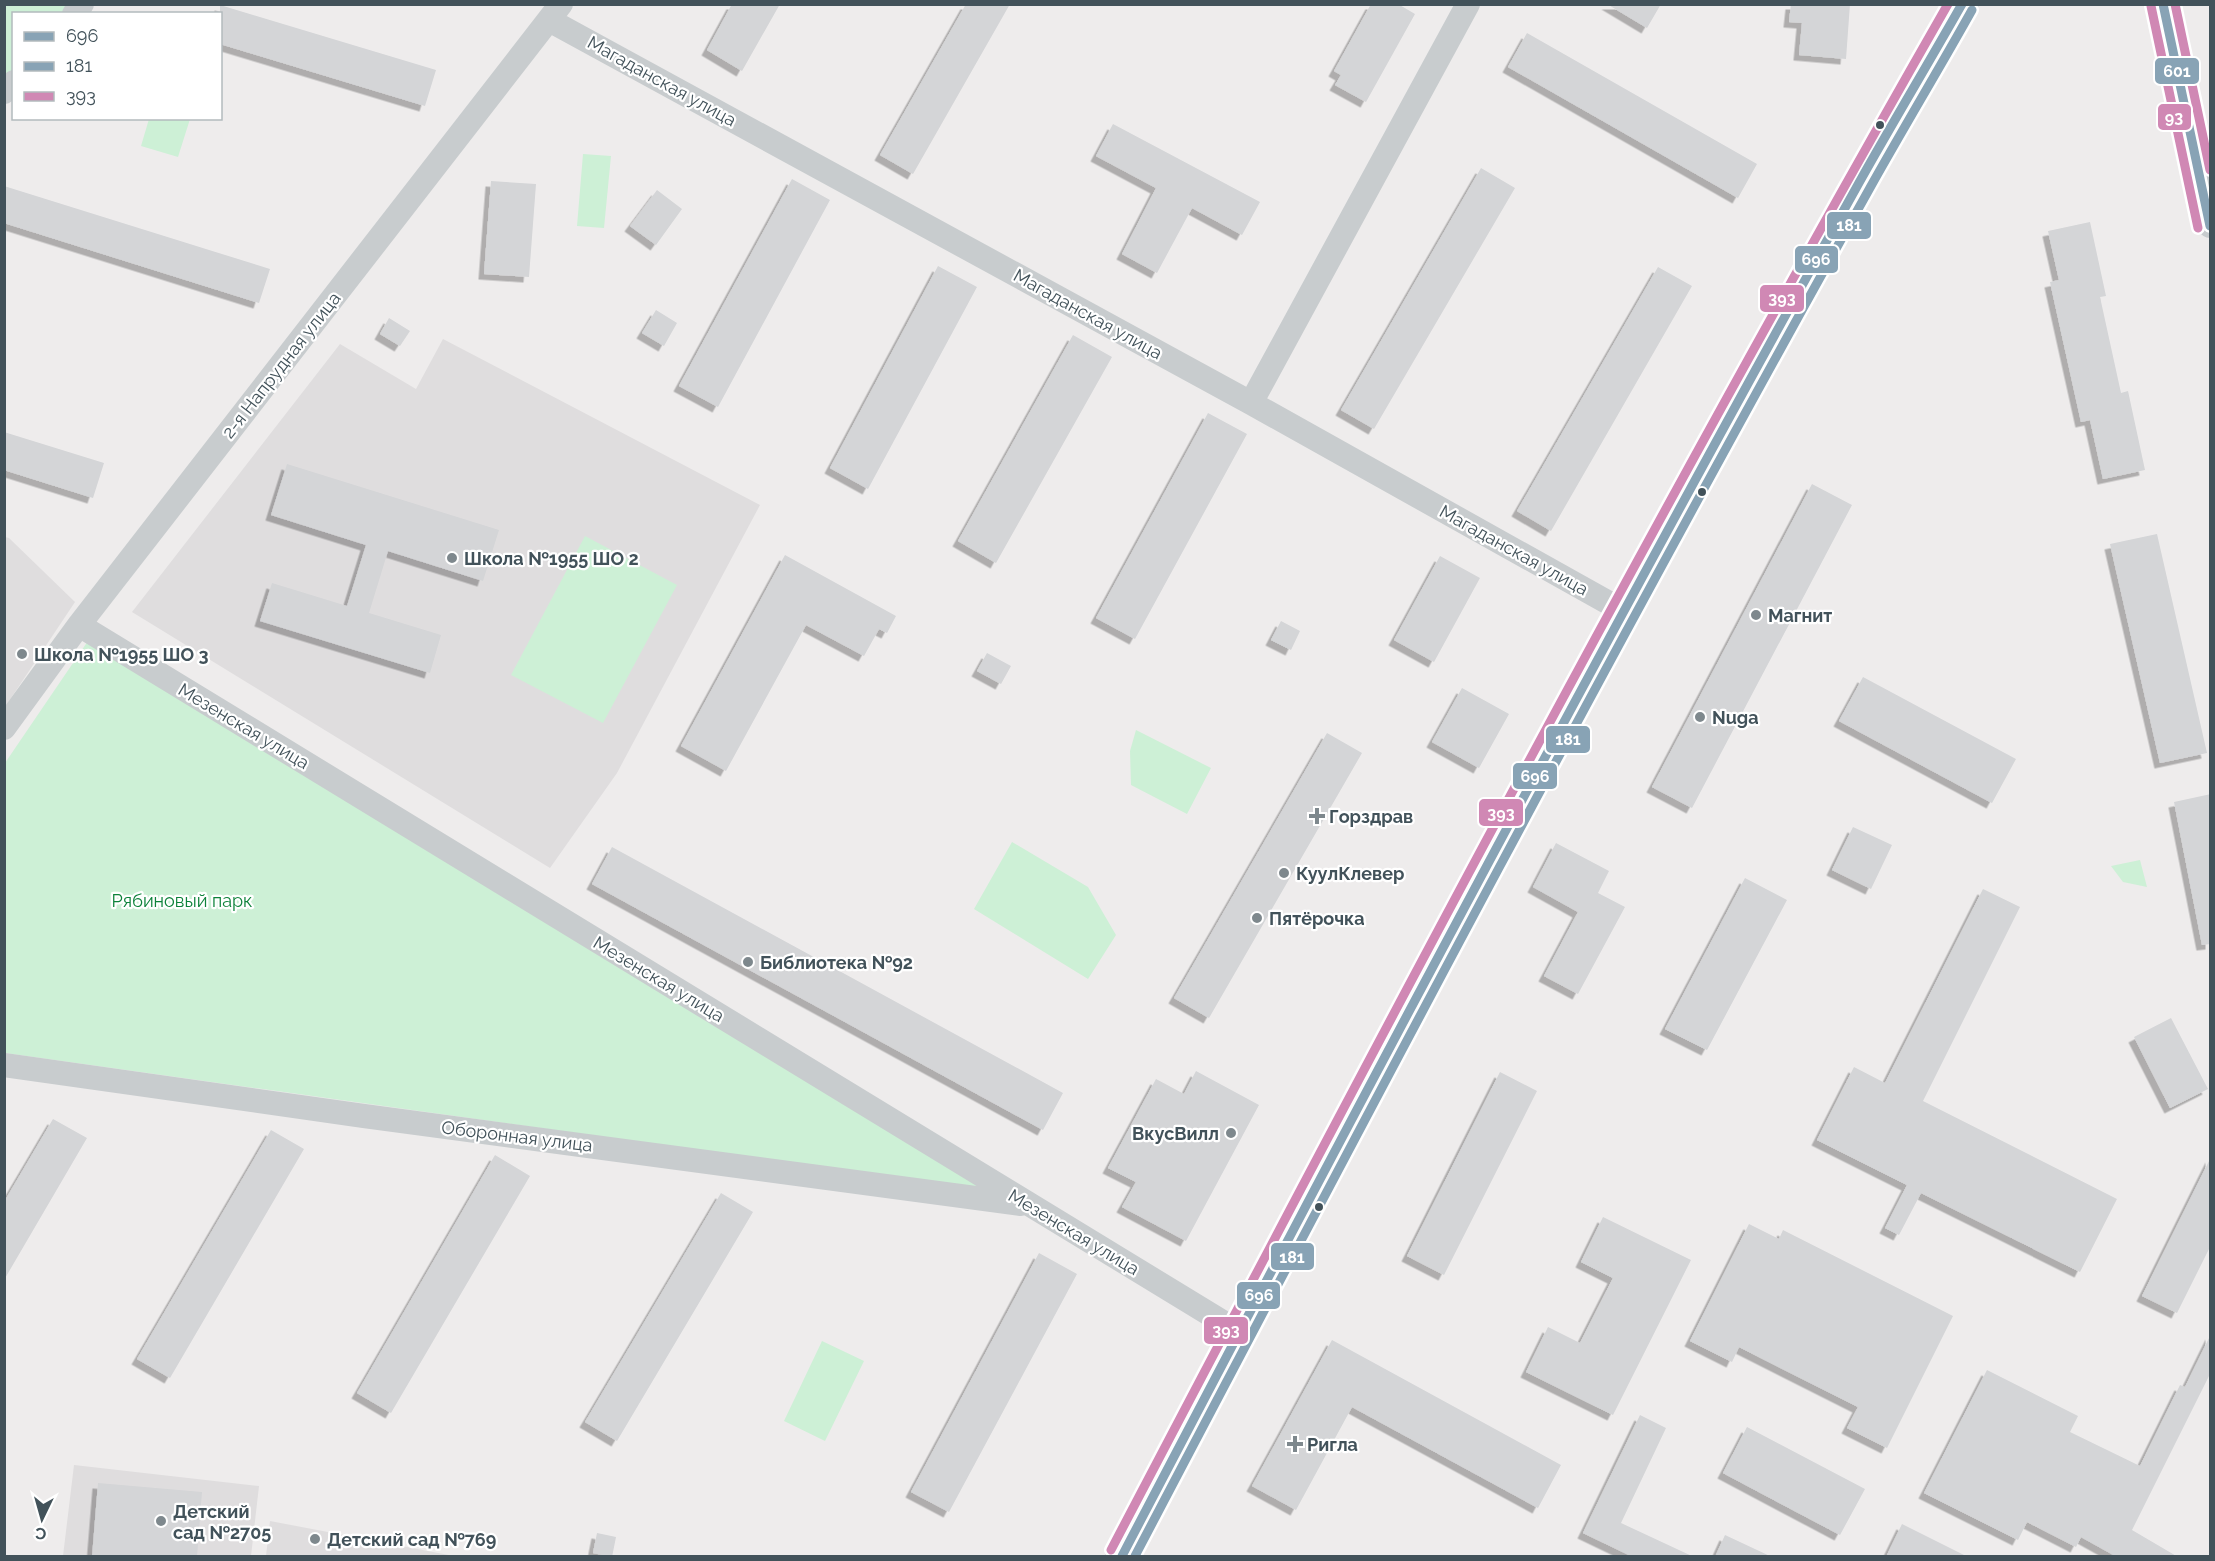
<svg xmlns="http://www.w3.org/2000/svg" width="2215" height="1561" font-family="Raleway,sans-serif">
  <defs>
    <filter id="shadow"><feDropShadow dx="-5.5" dy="5.5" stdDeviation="0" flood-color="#0004"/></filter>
  </defs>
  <rect width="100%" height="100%" fill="#eeecec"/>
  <path fill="#dfddde" d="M 443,339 L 760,505 L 617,773 L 550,868 L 132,612 L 340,344 L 416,389 Z
    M 5,537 L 9,538 L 75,602 L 5,707 Z
    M 74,1465 L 259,1486 L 251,1556 L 63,1556 Z
    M 270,1521 L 454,1556 L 266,1556 Z"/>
  <path fill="#cdf0d6" d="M 5,5 L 74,5 L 66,13 L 14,14 L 13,73 L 5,83 Z
    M 149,119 L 190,119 L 178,157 L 141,146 Z
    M 583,154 L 611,156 L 604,228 L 577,226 Z
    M 585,536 L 677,585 L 603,723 L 511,675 Z
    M 90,638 L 998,1192 L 5,1053 L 5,763 Z
    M 1136,730 L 1211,768 L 1187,814 L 1131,785 L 1130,751 Z
    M 1012,842 L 1088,887 L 1116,935 L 1088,979 L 974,909 Z
    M 2140,860 L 2147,887 L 2123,882 L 2111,866 Z
    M 822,1341 L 864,1361 L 825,1441 L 784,1421 Z"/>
  <path fill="#d4d5d7" filter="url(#shadow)" d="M 732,4 L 780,4 L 742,71 L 707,50 Z
    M 966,4 L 1010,4 L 913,174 L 880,155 Z
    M 1371,4 L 1398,4 L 1415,14 L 1366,102 L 1335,85 L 1341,75 L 1334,71 Z
    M 1607,4 L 1661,4 L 1647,28 Z
    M 1791,4 L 1850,4 L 1846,59 L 1799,55 L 1802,23 L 1789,22 Z
    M 220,5 L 436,70 L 425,106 L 220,44 Z
    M 1527,33 L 1757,164 L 1738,198 L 1508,67 Z
    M 1113,124 L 1260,202 L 1242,235 L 1192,208 L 1157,273 L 1122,254 L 1156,188 L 1096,156 Z
    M 1481,168 L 1515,188 L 1374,429 L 1341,410 Z
    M 792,179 L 830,200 L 718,407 L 679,386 Z
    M 491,181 L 536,184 L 529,277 L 484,274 Z
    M 4,186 L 270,269 L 259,303 L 4,223 Z
    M 657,190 L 682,209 L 656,245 L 630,226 Z
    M 2090,222 L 2106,296 L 2100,297 L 2121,393 L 2128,391 L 2145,470 L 2103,479 L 2090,420 L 2081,422 L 2050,282 L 2059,280 L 2048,231 Z
    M 938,266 L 977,287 L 868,489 L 830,468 Z
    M 1658,267 L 1692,286 L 1551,531 L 1517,511 Z
    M 656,310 L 677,323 L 664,346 L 642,333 Z
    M 389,318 L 410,331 L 400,346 L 380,334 Z
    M 1073,335 L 1112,357 L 996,563 L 958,541 Z
    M 1208,413 L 1247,434 L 1135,639 L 1096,618 Z
    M 4,432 L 104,463 L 93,498 L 4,470 Z
    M 287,464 L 499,530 L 483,581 L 388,551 L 369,613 L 441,635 L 430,673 L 260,621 L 272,583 L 347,606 L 366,545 L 271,515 Z
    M 1812,484 L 1852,505 L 1692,808 L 1652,787 Z
    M 2157,534 L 2207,753 L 2160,763 L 2110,544 Z
    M 785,555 L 896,616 L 887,633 L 879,629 L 864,656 L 806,625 L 726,771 L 681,746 Z
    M 1440,556 L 1480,578 L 1434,662 L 1394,640 Z
    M 1281,621 L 1300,631 L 1291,650 L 1271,640 Z
    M 987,653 L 1011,666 L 1001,684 L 977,671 Z
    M 1863,677 L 2016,759 L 1992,803 L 1839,721 Z
    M 1462,688 L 1509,714 L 1479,768 L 1432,742 Z
    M 1327,733 L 1362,753 L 1209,1018 L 1174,998 Z
    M 2211,794 L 2211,944 L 2202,945 L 2174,802 Z
    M 1853,827 L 1892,845 L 1871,889 L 1832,870 Z
    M 1556,843 L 1609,871 L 1598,893 L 1625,907 L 1578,994 L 1544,976 L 1578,912 L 1533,887 Z
    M 612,847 L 1063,1093 L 1043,1130 L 592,884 Z
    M 1745,878 L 1787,900 L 1707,1050 L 1665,1029 Z
    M 1983,889 L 2020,907 L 1923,1101 L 2117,1199 L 2080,1272 L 1921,1193 L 1899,1235 L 1885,1228 L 1907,1185 L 1817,1140 L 1854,1067 L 1885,1083 Z
    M 2171,1018 L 2208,1089 L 2170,1108 L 2134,1037 Z
    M 1196,1071 L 1259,1105 L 1186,1241 L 1122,1207 L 1136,1182 L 1108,1168 L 1156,1079 L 1184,1094 Z
    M 1500,1072 L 1537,1091 L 1444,1275 L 1407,1256 Z
    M 53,1119 L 87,1138 L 4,1280 L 4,1202 Z
    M 271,1130 L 304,1149 L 170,1378 L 137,1359 Z
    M 495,1155 L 530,1176 L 391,1413 L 357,1393 Z
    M 2211,1157 L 2211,1245 L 2177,1313 L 2142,1296 Z
    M 721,1193 L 753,1212 L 617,1441 L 585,1422 Z
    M 1603,1217 L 1691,1260 L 1613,1415 L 1526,1372 L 1548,1327 L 1580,1343 L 1613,1278 L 1581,1262 Z
    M 1749,1224 L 1779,1239 L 1783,1230 L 1953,1316 L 1887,1448 L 1847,1428 L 1858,1407 L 1739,1347 L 1732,1362 L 1690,1341 Z
    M 1039,1253 L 1077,1274 L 949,1512 L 911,1492 Z
    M 2211,1334 L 2211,1372 L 2132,1530 L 2178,1557 L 2117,1557 L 2081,1537 L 2076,1547 L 2027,1522 L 2018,1540 L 1924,1493 L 1987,1370 L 2078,1416 L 2070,1432 L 2140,1466 L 2180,1385 L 2185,1387 Z
    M 1332,1340 L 1561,1465 L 1538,1508 L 1352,1407 L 1296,1510 L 1252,1486 Z
    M 1640,1415 L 1666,1428 L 1621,1523 L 1694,1557 L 1633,1557 L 1583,1533 Z
    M 1747,1427 L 1865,1489 L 1840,1535 L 1723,1473 Z
    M 98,1483 L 202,1492 L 197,1557 L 92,1557 Z
    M 1902,1524 L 1968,1557 L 1886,1557 Z
    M 597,1533 L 616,1537 L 612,1557 L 593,1553 Z
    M 1725,1535 L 1772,1557 L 1715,1557 Z"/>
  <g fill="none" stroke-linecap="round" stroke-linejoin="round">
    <path stroke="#c8ccce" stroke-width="24" d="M 2163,4 L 2210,226
      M 74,14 L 82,4
      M 549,20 L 1251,403 L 1625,612
      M 4,92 L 14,82
      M 1251,403 L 1468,4
      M 79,625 L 1239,1332
      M 4,728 L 79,625 L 561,4
      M 4,1065 L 364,1116 L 1021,1204"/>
    <path stroke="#c9cdcf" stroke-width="33" d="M 1122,1556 C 1363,1095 1608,636 1860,181 C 1893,122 1928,64 1962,4"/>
    <g stroke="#fff" stroke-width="14">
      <path id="bus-1" d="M 1122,1556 C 1363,1095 1607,635 1860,181 C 1893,122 1928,64 1962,4"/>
    </g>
    <g stroke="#fff" stroke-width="14">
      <path id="bus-2" d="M 1135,1556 C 1376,1097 1618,639 1871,186 C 1904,127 1939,69 1972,10"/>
    </g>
    <g stroke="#fff" stroke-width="14">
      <path id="bus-3" d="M 1111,1550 C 1383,1031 1657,513 1948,4"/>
    </g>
    <g stroke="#fff" stroke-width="14">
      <path id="bus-4" d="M 2163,4 L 2210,226"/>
    </g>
    <g stroke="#fff" stroke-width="14">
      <path id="bus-5" d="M 2151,6 L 2198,228"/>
    </g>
    <g stroke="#fff" stroke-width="14">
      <path id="bus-6" d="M 2175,4 L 2210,170"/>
    </g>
    <use href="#bus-1" stroke="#88a3b5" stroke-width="9"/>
    <use href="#bus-2" stroke="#88a3b5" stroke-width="9"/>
    <use href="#bus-3" stroke="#d088b4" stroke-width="9"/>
    <use href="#bus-4" stroke="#88a3b5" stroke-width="9"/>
    <use href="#bus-5" stroke="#d088b4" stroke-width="9"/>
    <use href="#bus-6" stroke="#d088b4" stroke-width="9"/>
  </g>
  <g fill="#42525a" stroke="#fff" stroke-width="2">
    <circle cx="1880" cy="125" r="5"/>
    <circle cx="1702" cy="492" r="5"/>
    <circle cx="1319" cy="1207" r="5"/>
  </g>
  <g fill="#7e888d" stroke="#fff" stroke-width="2">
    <circle cx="452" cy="558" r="6"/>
    <circle cx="1756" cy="615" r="6"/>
    <circle cx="22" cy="654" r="6"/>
    <circle cx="1700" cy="717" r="6"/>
    <path d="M1314 807h6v6h6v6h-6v6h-6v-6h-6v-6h6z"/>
    <circle cx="1284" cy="873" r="6"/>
    <circle cx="1257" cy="918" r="6"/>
    <circle cx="748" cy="962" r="6"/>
    <circle cx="1231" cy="1133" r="6"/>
    <path d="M1292 1435h6v6h6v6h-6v6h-6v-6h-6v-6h6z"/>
    <circle cx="161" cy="1521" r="6"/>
    <circle cx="315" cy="1539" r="6"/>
  </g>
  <g text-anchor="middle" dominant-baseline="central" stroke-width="4.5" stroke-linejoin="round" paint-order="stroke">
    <g font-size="18" fill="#42525a" stroke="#fff">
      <text transform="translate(662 81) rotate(29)">Магаданская улица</text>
      <text transform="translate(1088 314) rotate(29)">Магаданская улица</text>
      <text transform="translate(281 365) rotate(-52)">2-я Напрудная улица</text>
      <text transform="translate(1514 550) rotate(29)">Магаданская улица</text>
      <text transform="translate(244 726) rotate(31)">Мезенская улица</text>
      <text transform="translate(659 979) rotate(31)">Мезенская улица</text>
      <text transform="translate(517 1136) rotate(7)">Оборонная улица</text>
      <text transform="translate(1074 1232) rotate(31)">Мезенская улица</text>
    </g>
    <g font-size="18" font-weight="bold" fill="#42525a" stroke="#fff" text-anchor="start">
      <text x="464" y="558">Школа №1955 ШО 2</text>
      <text x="1768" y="615">Магнит</text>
      <text x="34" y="654">Школа №1955 ШО 3</text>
      <text x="1712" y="717">Nuga</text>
      <text x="1329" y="816">Горздрав</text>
      <text x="1296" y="873">КуулКлевер</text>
      <text x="1269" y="918">Пятёрочка</text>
      <text x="760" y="962">Библиотека №92</text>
      <text x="1219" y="1133" text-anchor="end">ВкусВилл</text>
      <text x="1307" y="1444">Ригла</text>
      <text x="173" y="1511">Детский<tspan x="173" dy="21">сад №2705</tspan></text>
      <text x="327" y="1539">Детский сад №769</text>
    </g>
    <g font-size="18" fill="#0d823a" stroke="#fff">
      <text x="182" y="900">Рябиновый парк</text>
    </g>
  </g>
  <g stroke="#fff" stroke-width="2">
    <rect x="2154" y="57" width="46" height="28" rx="6" fill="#88a3b5"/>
    <rect x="2157" y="103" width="35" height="28" rx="6" fill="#d088b4"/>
    <rect x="1826" y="211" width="46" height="29" rx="6" fill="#88a3b5"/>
    <rect x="1794" y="245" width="45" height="29" rx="6" fill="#88a3b5"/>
    <rect x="1759" y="284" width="46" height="29" rx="6" fill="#d088b4"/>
    <rect x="1545" y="725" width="46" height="29" rx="6" fill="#88a3b5"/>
    <rect x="1512" y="762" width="46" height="28" rx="6" fill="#88a3b5"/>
    <rect x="1478" y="798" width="46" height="29" rx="6" fill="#d088b4"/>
    <rect x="1270" y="1242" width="45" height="29" rx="6" fill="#88a3b5"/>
    <rect x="1236" y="1281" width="45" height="29" rx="6" fill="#88a3b5"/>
    <rect x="1203" y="1316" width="46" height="29" rx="6" fill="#d088b4"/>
  </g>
  <g font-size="16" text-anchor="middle" font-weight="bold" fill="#fff">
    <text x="2177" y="77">601</text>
    <text x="2174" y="123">93</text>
    <text x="1849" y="231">181</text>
    <text x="1816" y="265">696</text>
    <text x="1782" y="304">393</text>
    <text x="1568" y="745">181</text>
    <text x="1535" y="782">696</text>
    <text x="1501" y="819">393</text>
    <text x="1292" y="1263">181</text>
    <text x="1259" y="1301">696</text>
    <text x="1226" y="1336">393</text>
  </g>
  <rect width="2215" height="1561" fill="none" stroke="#42525a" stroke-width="12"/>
  <rect x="12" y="12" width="210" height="108" fill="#ffffff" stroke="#b3babd" stroke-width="1.5"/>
  <rect x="24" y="32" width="30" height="9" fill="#88a3b5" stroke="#b3babd" stroke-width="1.5"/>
  <text x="66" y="42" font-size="18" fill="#42525a">696</text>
  <rect x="24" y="62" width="30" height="9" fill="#88a3b5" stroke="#b3babd" stroke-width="1.5"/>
  <text x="66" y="72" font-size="18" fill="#42525a">181</text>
  <rect x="24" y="92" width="30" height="9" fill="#d088b4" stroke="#b3babd" stroke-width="1.5"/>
  <text x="66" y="102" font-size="18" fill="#42525a">393</text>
  <g transform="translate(42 1519) rotate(185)" stroke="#ffffff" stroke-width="4.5" paint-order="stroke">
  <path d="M0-4.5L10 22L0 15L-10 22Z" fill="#42525a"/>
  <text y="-9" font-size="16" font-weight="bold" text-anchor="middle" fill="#42525a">С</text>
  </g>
</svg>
